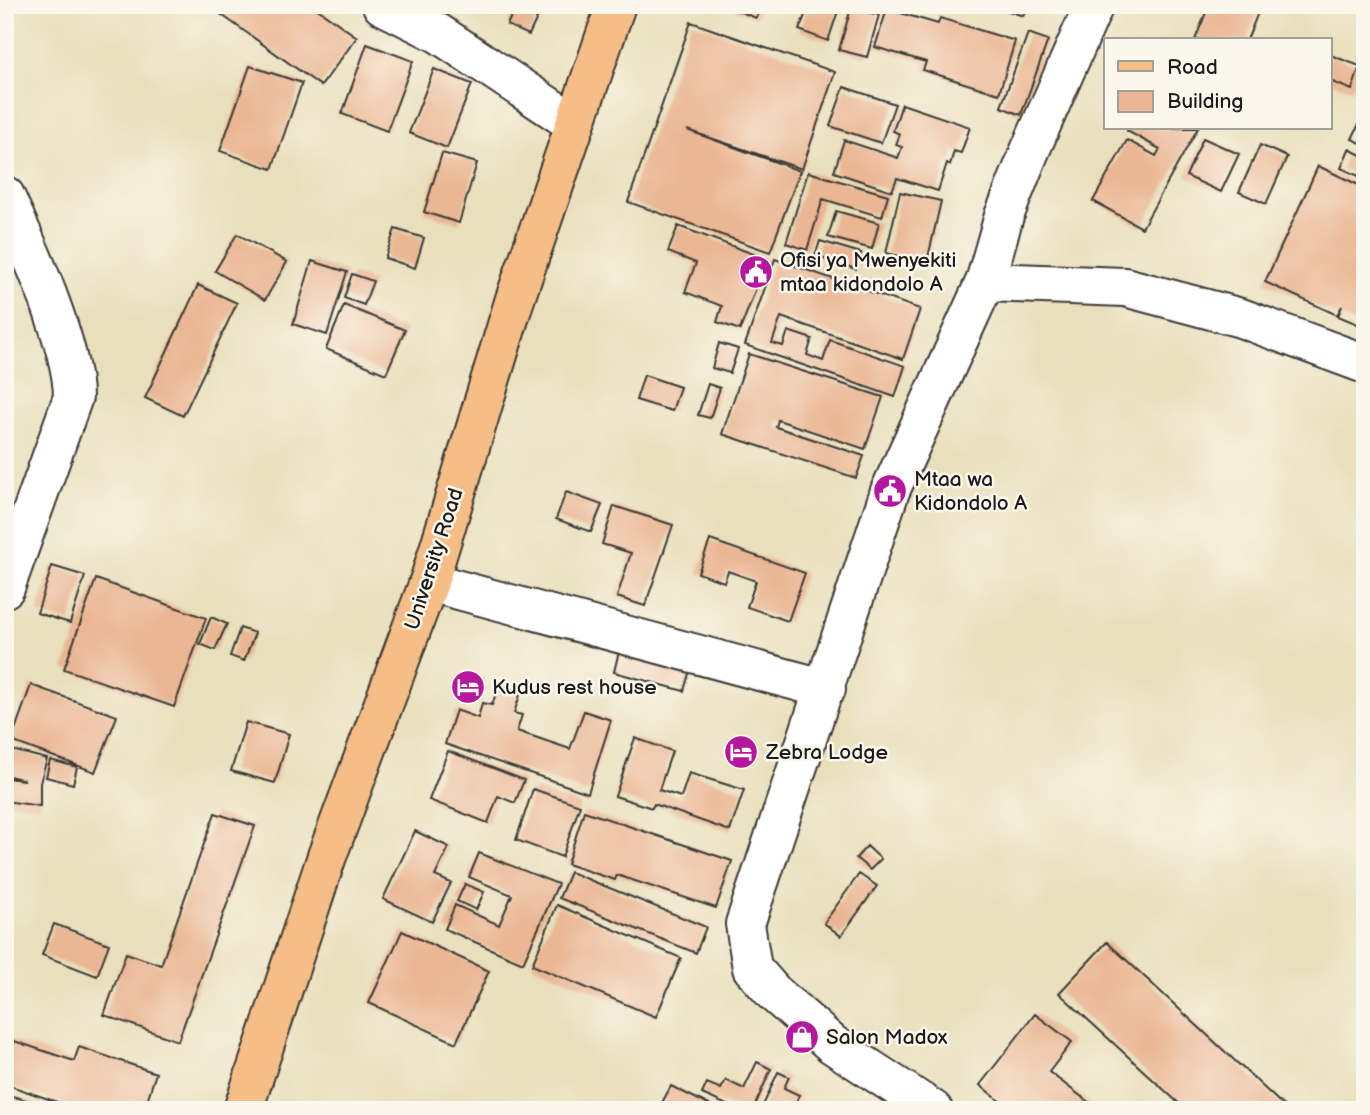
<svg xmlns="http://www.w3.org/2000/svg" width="1370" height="1115" font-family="'Balsamiq Sans',sans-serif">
  <rect width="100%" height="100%" fill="#fbf7ec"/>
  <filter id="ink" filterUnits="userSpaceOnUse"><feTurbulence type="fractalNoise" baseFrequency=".0143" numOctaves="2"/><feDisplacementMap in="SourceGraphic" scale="14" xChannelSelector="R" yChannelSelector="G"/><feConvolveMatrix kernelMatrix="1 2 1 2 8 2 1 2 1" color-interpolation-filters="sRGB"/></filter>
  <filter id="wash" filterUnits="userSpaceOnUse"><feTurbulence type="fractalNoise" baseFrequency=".00686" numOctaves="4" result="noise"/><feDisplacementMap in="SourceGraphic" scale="28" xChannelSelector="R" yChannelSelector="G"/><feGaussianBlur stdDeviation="1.57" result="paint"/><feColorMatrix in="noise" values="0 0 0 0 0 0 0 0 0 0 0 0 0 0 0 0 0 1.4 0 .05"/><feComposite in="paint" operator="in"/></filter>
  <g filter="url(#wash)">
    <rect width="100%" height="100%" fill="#e9dfbc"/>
    <g id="blocks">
      <path fill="#eab693" d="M 208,5 L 312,5 L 357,37 L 321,86 Z
        M 516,5 L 543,5 L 529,35 L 507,25 Z
        M 723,5 L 761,5 L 756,18 Z
        M 840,5 L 828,41 L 799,30 L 808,8 L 802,5 Z
        M 992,5 L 1027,5 L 1023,16 Z
        M 1209,5 L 1261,5 L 1247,40 L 1195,40 Z
        M 851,8 L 879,15 L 867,57 L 839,50 Z
        M 887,9 L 938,24 L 940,18 L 1015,41 L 999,94 L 923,70 L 926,62 L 875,47 Z
        M 691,22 L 835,72 L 802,169 L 687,130 L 800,171 L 770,252 L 628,202 Z
        M 1028,33 L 1048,40 L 1021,115 L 1001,107 Z
        M 367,44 L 413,61 L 387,131 L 342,114 Z
        M 1330,55 L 1360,66 L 1352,90 L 1330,81 Z
        M 250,66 L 302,83 L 272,169 L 220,151 Z
        M 434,69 L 472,84 L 447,148 L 409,133 Z
        M 844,87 L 895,104 L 881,143 L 830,126 Z
        M 902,104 L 970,127 L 961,153 L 954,151 L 950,165 L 947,163 L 938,191 L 897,178 L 892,191 L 834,172 L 844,140 L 898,158 L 902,147 L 896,145 L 900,134 L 893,131 Z
        M 1365,111 L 1365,145 L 1352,139 Z
        M 1128,128 L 1198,128 L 1142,228 L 1093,201 L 1127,140 L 1156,156 L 1160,149 L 1127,131 Z
        M 1203,138 L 1239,154 L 1221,192 L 1186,176 Z
        M 1260,145 L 1287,157 L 1266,204 L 1239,192 Z
        M 1349,149 L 1365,157 L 1365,179 L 1341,168 Z
        M 442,153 L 477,163 L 459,223 L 424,212 Z
        M 1318,166 L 1365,188 L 1365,327 L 1338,316 L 1342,306 L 1337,315 L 1265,282 Z
        M 808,172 L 888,195 L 882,217 L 823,199 L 807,250 L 786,243 Z
        M 900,192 L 941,201 L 927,262 L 886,253 Z
        M 836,211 L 879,223 L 872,249 L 828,237 Z
        M 678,226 L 767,259 L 740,330 L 717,322 L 722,306 L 685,292 L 696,263 L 668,252 Z
        M 395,229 L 424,238 L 415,268 L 385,258 Z
        M 237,234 L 287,262 L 265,300 L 215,271 Z
        M 820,241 L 861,253 L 856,269 L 815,256 Z
        M 775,259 L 920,309 L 903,359 L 781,317 L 772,343 L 783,346 L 788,331 L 812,339 L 807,355 L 823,361 L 830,340 L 905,366 L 895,397 L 745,345 Z
        M 312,261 L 347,272 L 327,335 L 293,324 Z
        M 352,274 L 373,281 L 364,305 L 344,298 Z
        M 198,285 L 237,303 L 183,416 L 145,398 Z
        M 344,305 L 405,330 L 386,374 L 326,349 Z
        M 719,343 L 738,349 L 730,373 L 712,368 Z
        M 749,354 L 883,397 L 865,449 L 778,420 L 776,427 L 864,456 L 856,478 L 722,434 Z
        M 644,375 L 680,387 L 672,411 L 636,400 Z
        M 708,384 L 720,388 L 710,418 L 698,415 Z
        M 566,492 L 602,505 L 591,532 L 556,519 Z
        M 614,506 L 673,525 L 645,606 L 617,597 L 631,553 L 602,544 Z
        M 710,540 L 805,573 L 788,621 L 747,607 L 756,581 L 728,571 L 724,582 L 698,573 Z
        M 52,566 L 85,576 L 70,623 L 37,613 Z
        M 96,579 L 206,618 L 174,707 L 64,669 Z
        M 211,617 L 227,624 L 215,650 L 200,644 Z
        M 240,628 L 255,633 L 244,661 L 230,656 Z
        M 619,651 L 690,670 L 684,691 L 614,672 Z
        M 500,682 L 522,689 L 514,713 L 522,715 L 517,731 L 570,749 L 584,711 L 611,720 L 588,793 L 445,744 L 456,710 L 478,718 L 482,703 L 492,705 Z
        M 31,685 L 117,716 L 95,772 L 11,741 Z
        M 246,722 L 289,734 L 275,783 L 231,771 Z
        M 635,738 L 672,751 L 659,790 L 681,797 L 689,773 L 744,790 L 730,831 L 654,804 L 652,808 L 615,796 Z
        M 8,749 L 47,759 L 40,783 L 40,806 L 5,801 L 5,778 L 25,780 L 5,775 Z
        M 448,751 L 524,780 L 515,803 L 498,796 L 488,823 L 429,800 Z
        M 50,760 L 77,767 L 73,784 L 46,777 Z
        M 533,789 L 580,805 L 562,857 L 516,840 Z
        M 584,811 L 732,861 L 716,908 L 617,875 L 615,880 L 567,864 Z
        M 215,813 L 255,826 L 178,1041 L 104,1015 L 126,953 L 161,965 Z
        M 415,831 L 449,847 L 435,876 L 451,883 L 432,922 L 383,899 Z
        M 867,846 L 881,859 L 870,870 L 856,858 Z
        M 479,853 L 558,884 L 523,963 L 445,929 L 455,905 L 499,925 L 512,895 L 469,877 Z
        M 570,872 L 706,927 L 696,953 L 559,898 Z
        M 859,874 L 877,886 L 841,936 L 824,923 Z
        M 465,884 L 484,892 L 476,910 L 457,901 Z
        M 557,905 L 681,958 L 656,1017 L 532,965 Z
        M 54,924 L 109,944 L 97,976 L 42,955 Z
        M 402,931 L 489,971 L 456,1043 L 369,1003 Z
        M 1107,942 L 1288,1110 L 1186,1110 L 1059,993 Z
        M 1035,1014 L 1072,1042 L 1049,1072 L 1099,1110 L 1011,1110 L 980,1085 Z
        M 5,1038 L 74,1061 L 79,1047 L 156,1073 L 144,1110 L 80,1110 L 5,1084 Z
        M 757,1062 L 771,1069 L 753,1110 L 738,1110 L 702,1094 L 707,1083 L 721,1089 L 726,1080 L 744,1089 Z
        M 778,1072 L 789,1077 L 784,1088 L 799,1095 L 793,1110 L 780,1104 L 777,1110 L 761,1110 Z
        M 671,1086 L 719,1110 L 658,1110 Z
        M 5,1094 L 57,1109 L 57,1110 L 5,1110 Z"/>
    </g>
  </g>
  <g filter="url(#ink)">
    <use href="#blocks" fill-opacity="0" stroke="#3b3934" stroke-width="2"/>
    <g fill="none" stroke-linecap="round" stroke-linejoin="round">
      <g stroke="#3b3934" stroke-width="42">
        <path id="minor" d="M 382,5 L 438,33 L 575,124
          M 5,196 C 28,246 73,345 73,397 L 5,588
          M 985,282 L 1125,287 L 1241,318 L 1365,364
          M 429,582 L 826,689
          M 933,1110 L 832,1044 L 774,993 L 752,968 L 745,924 L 890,491 L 985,282 L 1004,216 L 1029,153 L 1094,5"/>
      </g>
      <g stroke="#3b3934" stroke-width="42">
        <path id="major" d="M 243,1110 L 327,856 L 429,582 L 514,302 L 616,5"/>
      </g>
      <use href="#minor" stroke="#fff" stroke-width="38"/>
      <use href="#major" stroke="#f6be86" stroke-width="38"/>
    </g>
  </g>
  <defs>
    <g id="civic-disc" transform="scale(1.75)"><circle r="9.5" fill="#b5179e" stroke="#fbf7ec"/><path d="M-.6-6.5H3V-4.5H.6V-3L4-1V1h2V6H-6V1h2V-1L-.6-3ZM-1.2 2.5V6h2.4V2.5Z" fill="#fff"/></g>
    <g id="hotel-disc" transform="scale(1.75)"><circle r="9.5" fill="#b5179e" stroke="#fbf7ec"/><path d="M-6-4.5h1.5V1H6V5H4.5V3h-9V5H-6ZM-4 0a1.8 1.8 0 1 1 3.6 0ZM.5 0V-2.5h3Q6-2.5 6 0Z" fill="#fff"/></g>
    <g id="shop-disc" transform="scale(1.75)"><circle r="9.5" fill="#b5179e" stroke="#fbf7ec"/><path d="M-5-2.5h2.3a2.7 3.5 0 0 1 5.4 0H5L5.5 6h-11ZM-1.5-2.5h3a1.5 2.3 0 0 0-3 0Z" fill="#fff"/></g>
  </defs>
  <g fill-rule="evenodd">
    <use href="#civic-disc" x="756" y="272"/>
    <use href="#civic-disc" x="890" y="491"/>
    <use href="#hotel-disc" x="468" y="687"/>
    <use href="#hotel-disc" x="741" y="752"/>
    <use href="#shop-disc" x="802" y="1037"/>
  </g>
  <g text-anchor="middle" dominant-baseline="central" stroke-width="5" stroke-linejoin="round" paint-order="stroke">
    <g font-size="21" fill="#1c1c1c" stroke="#fbf7ec" text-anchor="start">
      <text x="780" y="260">Ofisi ya Mwenyekiti<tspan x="780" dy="24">mtaa kidondolo A</tspan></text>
      <text x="914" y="479">Mtaa wa<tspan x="914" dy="24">Kidondolo A</tspan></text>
      <text x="492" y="687">Kudus rest house</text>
      <text x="766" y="752">Zebra Lodge</text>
      <text x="826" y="1037">Salon Madox</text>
    </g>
    <g font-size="21" fill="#1c1c1c" stroke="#fbf7ec">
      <text transform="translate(434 559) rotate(-72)">University Road</text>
    </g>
  </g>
  <rect width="1370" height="1115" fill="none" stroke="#fbf7ec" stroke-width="28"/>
  <rect x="1104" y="38" width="228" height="91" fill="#fbf7ec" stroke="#a29f99" stroke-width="2"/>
  <rect x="1118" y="61" width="35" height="10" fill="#f6be86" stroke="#a29f99" stroke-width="2"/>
  <text x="1167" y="74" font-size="21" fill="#1c1c1c">Road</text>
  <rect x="1118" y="91" width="35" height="21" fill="#eab693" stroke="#a29f99" stroke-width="2"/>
  <text x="1167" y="108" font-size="21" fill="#1c1c1c">Building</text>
</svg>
